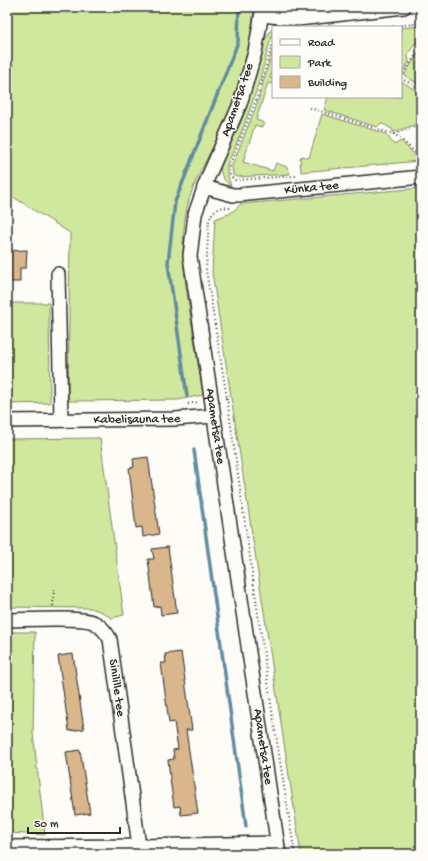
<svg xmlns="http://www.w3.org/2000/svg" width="428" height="861" font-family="'Gochi Hand',sans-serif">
  <rect width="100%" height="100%" fill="#fdfcf7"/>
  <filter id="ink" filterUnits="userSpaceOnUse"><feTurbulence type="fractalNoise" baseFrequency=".025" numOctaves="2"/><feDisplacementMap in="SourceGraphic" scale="8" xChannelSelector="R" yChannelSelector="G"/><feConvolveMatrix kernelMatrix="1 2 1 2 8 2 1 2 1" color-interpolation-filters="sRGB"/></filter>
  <g filter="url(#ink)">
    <path fill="#cfe89e" stroke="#7d8a64" d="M 7,7 L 254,7 C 251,50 237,93 220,133 C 209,156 192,183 187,208 C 179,246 185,282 191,320 C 195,345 199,370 203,395 L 178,400 L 68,401 L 70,233 L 7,193 Z
      M 421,26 L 421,42 L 416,42 L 408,54 L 409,62 L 401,75 L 401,28 Z
      M 273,28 C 273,37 269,43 267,52 C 258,91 244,128 227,165 L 227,173 L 231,186 C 223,180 219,174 221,164 L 242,119 L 249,98 L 265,39 L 271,30 Z
      M 273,48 L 273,68 L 270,78 L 273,79 L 273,84 L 268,83 L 256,120 L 262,122 L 264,125 L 261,127 L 255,125 L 243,162 L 273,171 L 276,163 L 287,167 L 290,174 L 237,177 L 233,175 L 232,166 L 257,104 Z
      M 421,49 L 421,86 L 404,75 Z
      M 401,81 L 421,94 L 421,123 L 393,132 L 392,129 L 381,123 L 377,127 L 324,110 L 328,97 L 401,97 Z
      M 322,114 L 386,134 L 394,145 L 401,141 L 419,159 L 419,161 L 301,172 L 300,158 L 302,156 L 309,158 Z
      M 421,188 L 421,854 L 301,854 L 212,272 L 215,219 L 231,213 L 241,204 Z
      M 7,303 L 49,303 L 50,403 L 7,404 Z
      M 100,438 L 124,615 L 111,618 L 102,612 L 91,608 L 7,607 L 7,439 Z
      M 7,632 L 35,632 L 33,733 L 45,835 L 7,833 Z"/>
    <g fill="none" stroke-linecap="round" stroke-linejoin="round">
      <path stroke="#648c9e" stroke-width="3.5" d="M 187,396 L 168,263 L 175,202 L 238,42 L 239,7
        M 194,450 L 246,826"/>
    </g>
    <path fill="#d9b68b" stroke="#2b2b2b" d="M 27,250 L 26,268 L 20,268 L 20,282 L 7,282 L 7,251 Z
      M 148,457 L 159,534 L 143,537 L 142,527 L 136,528 L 129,468 L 134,467 L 133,459 Z
      M 168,547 L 177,613 L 161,615 L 160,606 L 154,607 L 148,559 L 154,559 L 152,549 Z
      M 181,652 L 192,730 L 186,730 L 198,813 L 181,815 L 180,806 L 174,807 L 171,786 L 168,760 L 174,759 L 173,750 L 178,749 L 174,722 L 169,723 L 161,663 L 166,663 L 165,654 Z
      M 73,654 L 84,729 L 69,731 L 58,656 Z
      M 80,750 L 90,813 L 75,815 L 66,752 Z"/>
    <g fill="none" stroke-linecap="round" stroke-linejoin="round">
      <g stroke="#2b2b2b" stroke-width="16">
        <g id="minor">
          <path id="s1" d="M 263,7 L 255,52 L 240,104 L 208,177 L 195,214 L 190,256 L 279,854"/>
          <path d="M 262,15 L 298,19 L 404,7"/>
          <path id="s2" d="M 204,187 L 233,195 L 239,195 L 421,177"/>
          <path d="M 58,274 L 61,419"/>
          <path id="s3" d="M 7,421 L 175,419 L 213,416"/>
          <path id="s4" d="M 7,620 C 24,620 84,616 95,623 C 102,627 106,632 110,639 L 139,846 L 7,847"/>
          <path d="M 139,846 L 277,843"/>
        </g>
      </g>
      <path stroke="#2b2b2b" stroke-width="2" stroke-dasharray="1 3" stroke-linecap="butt" d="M 389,27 L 421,23
        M 273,42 L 257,98 L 229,167 L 230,176 L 235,180 L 296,176
        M 401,77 L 421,47
        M 401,78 L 421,90
        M 310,108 L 393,134 L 421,125
        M 393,134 L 400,138 L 421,158
        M 225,398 L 227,398 L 206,270 L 209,220 L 213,212 L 216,210 L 223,207 L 230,208
        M 227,398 L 271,704 L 294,849 L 290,850
        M 188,404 L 199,402
        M 53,606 L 54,587
        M 294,849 L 295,854"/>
      <use href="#minor" stroke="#fdfcf7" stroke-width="13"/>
    </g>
  </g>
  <g text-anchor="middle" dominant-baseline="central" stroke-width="3" stroke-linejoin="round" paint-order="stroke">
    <g font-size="13" fill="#2b2b2b" stroke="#fdfcf7">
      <text transform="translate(238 100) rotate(-71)">Apametsa tee</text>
      <text stroke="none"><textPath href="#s2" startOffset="109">Künka tee</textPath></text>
      <text stroke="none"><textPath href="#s3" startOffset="130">Kabelisauna tee</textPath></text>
      <text stroke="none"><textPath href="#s1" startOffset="433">Apametsa tee</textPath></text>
      <text stroke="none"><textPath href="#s4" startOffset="160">Sinilille tee</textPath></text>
      <text stroke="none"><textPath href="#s1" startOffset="757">Apametsa tee</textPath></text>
    </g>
  </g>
  <rect width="428" height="861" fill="none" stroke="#fdfcf7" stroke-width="24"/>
  <rect x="12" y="12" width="404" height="837" fill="none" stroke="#2b2b2b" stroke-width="1.5" filter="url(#ink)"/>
  <rect x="272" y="26" width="130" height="72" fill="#fdfcf7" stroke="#a9a8a5"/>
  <rect x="280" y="39" width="20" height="6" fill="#fdfcf7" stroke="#a9a8a5"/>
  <text x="308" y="46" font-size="12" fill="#2b2b2b">Road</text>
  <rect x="280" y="56" width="20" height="12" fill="#cfe89e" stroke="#a9a8a5"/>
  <text x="308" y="66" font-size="12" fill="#2b2b2b">Park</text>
  <rect x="280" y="76" width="20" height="12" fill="#d9b68b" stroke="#a9a8a5"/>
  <text x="308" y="86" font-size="12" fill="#2b2b2b">Building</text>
  <path d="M28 827v6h92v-6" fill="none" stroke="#2b2b2b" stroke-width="2"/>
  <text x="34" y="827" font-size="12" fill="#2b2b2b" stroke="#fdfcf7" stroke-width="3" paint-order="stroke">50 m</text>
</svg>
